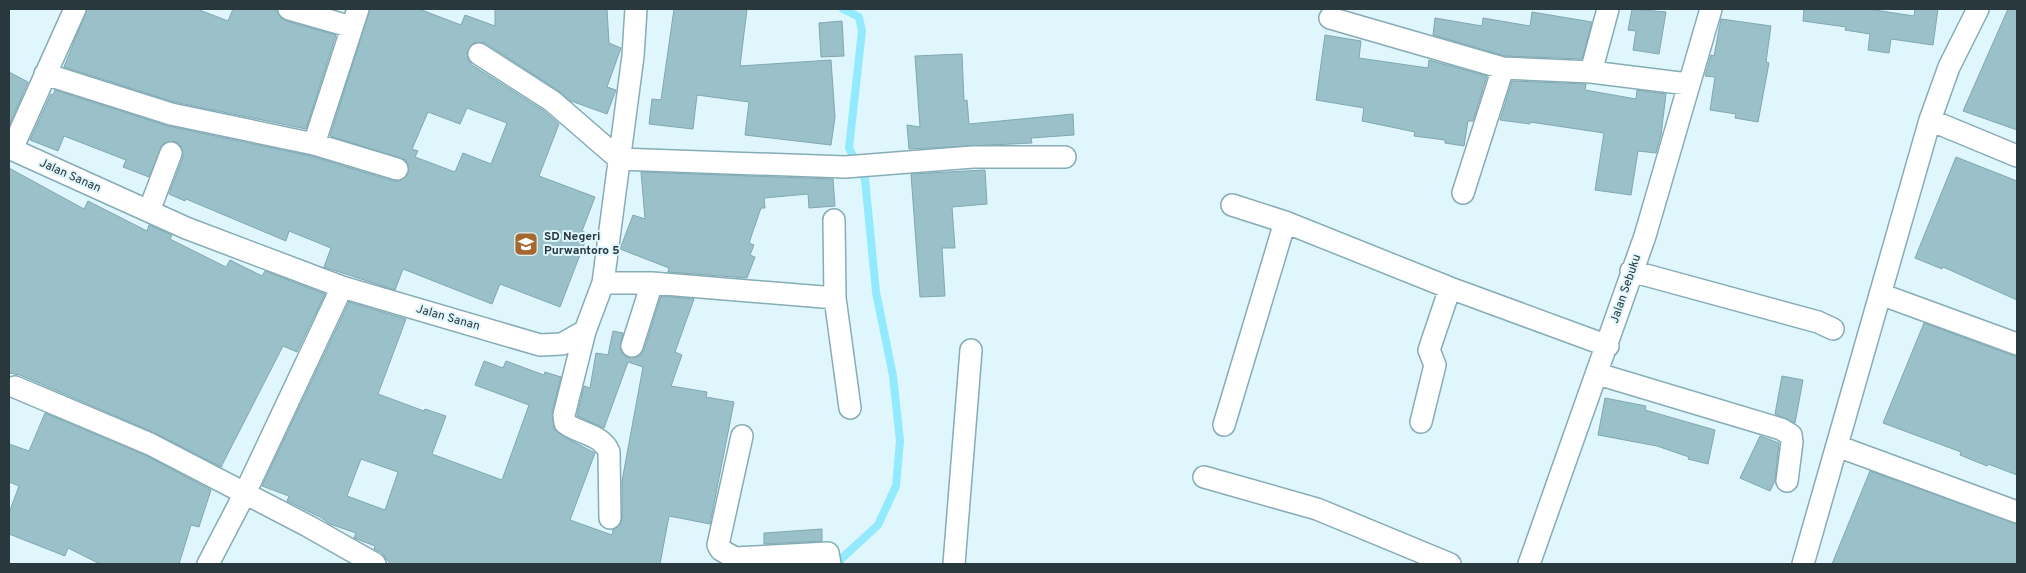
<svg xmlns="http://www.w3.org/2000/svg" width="2026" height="573" font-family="Overpass,sans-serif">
  <rect width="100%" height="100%" fill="#def6fc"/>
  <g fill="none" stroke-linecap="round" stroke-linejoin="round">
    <path stroke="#93e9fe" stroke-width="8" d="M 840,564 L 840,560 L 878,525 L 896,486 L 900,441 L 893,376 L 876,292 L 865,179 L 849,148 L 862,31 L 859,17 L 843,9"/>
  </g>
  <path fill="#9ac0ca" stroke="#81a7b0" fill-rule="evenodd" d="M 87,9 L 197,9 L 228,21 L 233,9 L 272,9 L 277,11 L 280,17 L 286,21 L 336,35 L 306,129 L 174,102 L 64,67 Z
    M 370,9 L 419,9 L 461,25 L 465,15 L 495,26 L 495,9 L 607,9 L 609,43 L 621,48 L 607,87 L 616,90 L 607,114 L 571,101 L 559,91 L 485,43 L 473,43 L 467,53 L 468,59 L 472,65 L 544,111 L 559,124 L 539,176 L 595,197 L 582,231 L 588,234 L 560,307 L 500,284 L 492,304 L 403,269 L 395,290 L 324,267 L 331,248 L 289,231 L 286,241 L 186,199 L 185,201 L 169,194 L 183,157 L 181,146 L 175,141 L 163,144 L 149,177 L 123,167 L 126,160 L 64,136 L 58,151 L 30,140 L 51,94 L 53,95 L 55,90 L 168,126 L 311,156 L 393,181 L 400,181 L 409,172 L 406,160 L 330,136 ZM 467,108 L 507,123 L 491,164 L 463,153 L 455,172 L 415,157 L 418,151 L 412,149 L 428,112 L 460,124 Z
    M 674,9 L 747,9 L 740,66 L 831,60 L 835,117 L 831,145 L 745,135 L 749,102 L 697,95 L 693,129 L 649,124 L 652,99 L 661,100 Z
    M 1632,9 L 1666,12 L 1659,54 L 1633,50 L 1636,31 L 1628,30 Z
    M 1804,9 L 1868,9 L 1914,16 L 1915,9 L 1938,9 L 1933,45 L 1891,39 L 1889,53 L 1868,50 L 1870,34 L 1845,30 L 1846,27 L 1803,21 Z
    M 2008,9 L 2017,9 L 2017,130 L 1963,111 Z
    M 1532,12 L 1592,22 L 1582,59 L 1505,56 L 1433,35 L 1435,18 L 1482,26 L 1483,18 L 1530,26 Z
    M 1721,19 L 1771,26 L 1766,62 L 1769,63 L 1758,122 L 1735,118 L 1736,114 L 1710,110 L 1715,77 L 1705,76 L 1711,55 L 1714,56 Z
    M 842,21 L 844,56 L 821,57 L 819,23 Z
    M 1325,35 L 1361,41 L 1359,58 L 1428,68 L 1429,60 L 1487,76 L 1473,121 L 1468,121 L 1464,146 L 1445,143 L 1445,140 L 1414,136 L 1415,132 L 1362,121 L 1364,108 L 1316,100 Z
    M 962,54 L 964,101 L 967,100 L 969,124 L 1073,114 L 1074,135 L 1031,138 L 1032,143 L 909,149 L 907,125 L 920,127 L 915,56 Z
    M 9,72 L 28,82 L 9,126 Z
    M 1512,81 L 1586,84 L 1585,90 L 1636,99 L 1637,90 L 1666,94 L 1661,135 L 1656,153 L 1638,151 L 1631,195 L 1595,190 L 1604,133 L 1530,122 L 1530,124 L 1500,120 Z
    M 1956,157 L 2017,181 L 2017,300 L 1943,267 L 1942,269 L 1915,258 Z
    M 9,168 L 84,209 L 88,201 L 147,231 L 149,225 L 172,235 L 170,239 L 226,267 L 230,260 L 262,276 L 265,271 L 325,294 L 297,352 L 283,346 L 221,467 L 155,433 L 20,375 L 9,373 Z
    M 985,170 L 987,204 L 952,207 L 955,248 L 942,248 L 945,296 L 920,297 L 911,174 Z
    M 641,172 L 833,179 L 835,206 L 809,208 L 808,194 L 764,198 L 765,208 L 761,208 L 749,243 L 754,245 L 750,255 L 755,257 L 747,278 L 668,272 L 669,268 L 620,249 L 633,215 L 645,219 Z
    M 661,296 L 694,299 L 675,352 L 682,355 L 671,386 L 707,392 L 706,397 L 734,402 L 710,524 L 669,516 L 660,564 L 390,564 L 382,553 L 374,549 L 375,546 L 354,538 L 356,533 L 330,524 L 320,517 L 287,501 L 289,496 L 262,486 L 349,302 L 406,319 L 378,394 L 424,411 L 425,409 L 446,416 L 432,454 L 502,480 L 529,405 L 475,385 L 484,361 L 503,368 L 506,361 L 544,375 L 545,372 L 561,377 L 552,412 L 554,429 L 564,437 L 595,453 L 570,520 L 612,535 L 613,530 L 621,524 L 622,518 L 622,481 L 643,367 L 628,362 L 604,428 L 577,416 L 584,386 L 590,388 L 596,353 L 608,355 L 613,331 L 623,333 L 620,348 L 623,355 L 629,358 L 640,356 L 644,350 ZM 361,459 L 398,472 L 385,510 L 347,496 Z
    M 1924,323 L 2017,357 L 2017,475 L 1988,464 L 1987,466 L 1960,455 L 1961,452 L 1883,423 Z
    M 1782,376 L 1803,380 L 1795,423 L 1775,414 Z
    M 1605,398 L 1646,406 L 1645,410 L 1715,430 L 1708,464 L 1688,459 L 1689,457 L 1657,446 L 1598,435 Z
    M 45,413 L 145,455 L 211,490 L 199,527 L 191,525 L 179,564 L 100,564 L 68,548 L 65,556 L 9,534 L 9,513 L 19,486 L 9,482 L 9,444 L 29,451 Z
    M 1760,436 L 1779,443 L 1775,481 L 1770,491 L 1740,478 Z
    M 1870,471 L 2017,524 L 2017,564 L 1832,564 Z
    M 822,529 L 822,541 L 764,544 L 764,533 Z"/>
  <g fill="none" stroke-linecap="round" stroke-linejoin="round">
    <g stroke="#86acb6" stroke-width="24">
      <path id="street" d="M 289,9 L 352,27
        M 1330,18 L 1503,68 L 1591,72 L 1688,84
        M 479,54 L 552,101 L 619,159 L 845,167 L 973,157 L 1065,157
        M 1591,72 L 1608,9
        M 45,74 L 171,114 L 314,144 L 397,169
        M 1930,120 L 2017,156
        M 314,144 L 358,9
        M 9,148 L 186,228 L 342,287 L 540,345 L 562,344 L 585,331 L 603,283 L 633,56 L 636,9
        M 12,149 L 75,9
        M 1463,193 L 1503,68
        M 1232,205 L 1285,222 L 1450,288 L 1608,346
        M 149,211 L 171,153
        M 1631,271 L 1818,322 L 1833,329
        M 603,283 L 652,283 L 835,298 L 834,220
        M 1880,294 L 2017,344
        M 835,298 L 850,408
        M 585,331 L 564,415 L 565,423 C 579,434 602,434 609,452 L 610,518
        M 632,346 L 652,283
        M 1598,374 L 1781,429 L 1791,435 L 1792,442 L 1787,481
        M 15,387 L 150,444 L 308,526 L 375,564
        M 1421,422 L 1435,365 L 1429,350 L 1450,288
        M 1224,425 L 1285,222
        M 1837,446 L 2017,512
        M 1204,477 L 1317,509 L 1450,564
        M 735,558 L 828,553 L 830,564
        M 208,564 L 245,493 L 342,287
        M 735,564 L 735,558 L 721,550 L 718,545 L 742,436
        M 954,564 L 971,350
        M 1529,564 L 1645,236 L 1711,9
        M 1803,564 L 1930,120 L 1949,67 L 1978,9"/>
    </g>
    <use href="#street" stroke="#fff" stroke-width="21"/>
  </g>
  <defs>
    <g id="school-square" transform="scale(1.25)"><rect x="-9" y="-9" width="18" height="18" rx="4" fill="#a6672f" stroke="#def6fc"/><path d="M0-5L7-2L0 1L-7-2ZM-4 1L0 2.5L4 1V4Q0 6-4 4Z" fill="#fff"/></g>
  </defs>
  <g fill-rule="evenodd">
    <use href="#school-square" x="526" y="244"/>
  </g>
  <g text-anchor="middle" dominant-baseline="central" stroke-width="4" stroke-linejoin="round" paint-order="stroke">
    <g font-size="12" fill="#29383c" stroke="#def6fc">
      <text transform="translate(70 176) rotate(24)">Jalan Sanan</text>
      <text transform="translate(1626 289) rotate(-71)">Jalan Sebuku</text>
      <text transform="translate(448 318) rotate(16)">Jalan Sanan</text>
    </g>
    <g font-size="12" font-weight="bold" fill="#29383c" stroke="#def6fc" text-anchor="start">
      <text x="544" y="237">SD Negeri<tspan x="544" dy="14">Purwantoro 5</tspan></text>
    </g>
  </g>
  <rect width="2026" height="573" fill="none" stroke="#29383c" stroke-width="20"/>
</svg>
